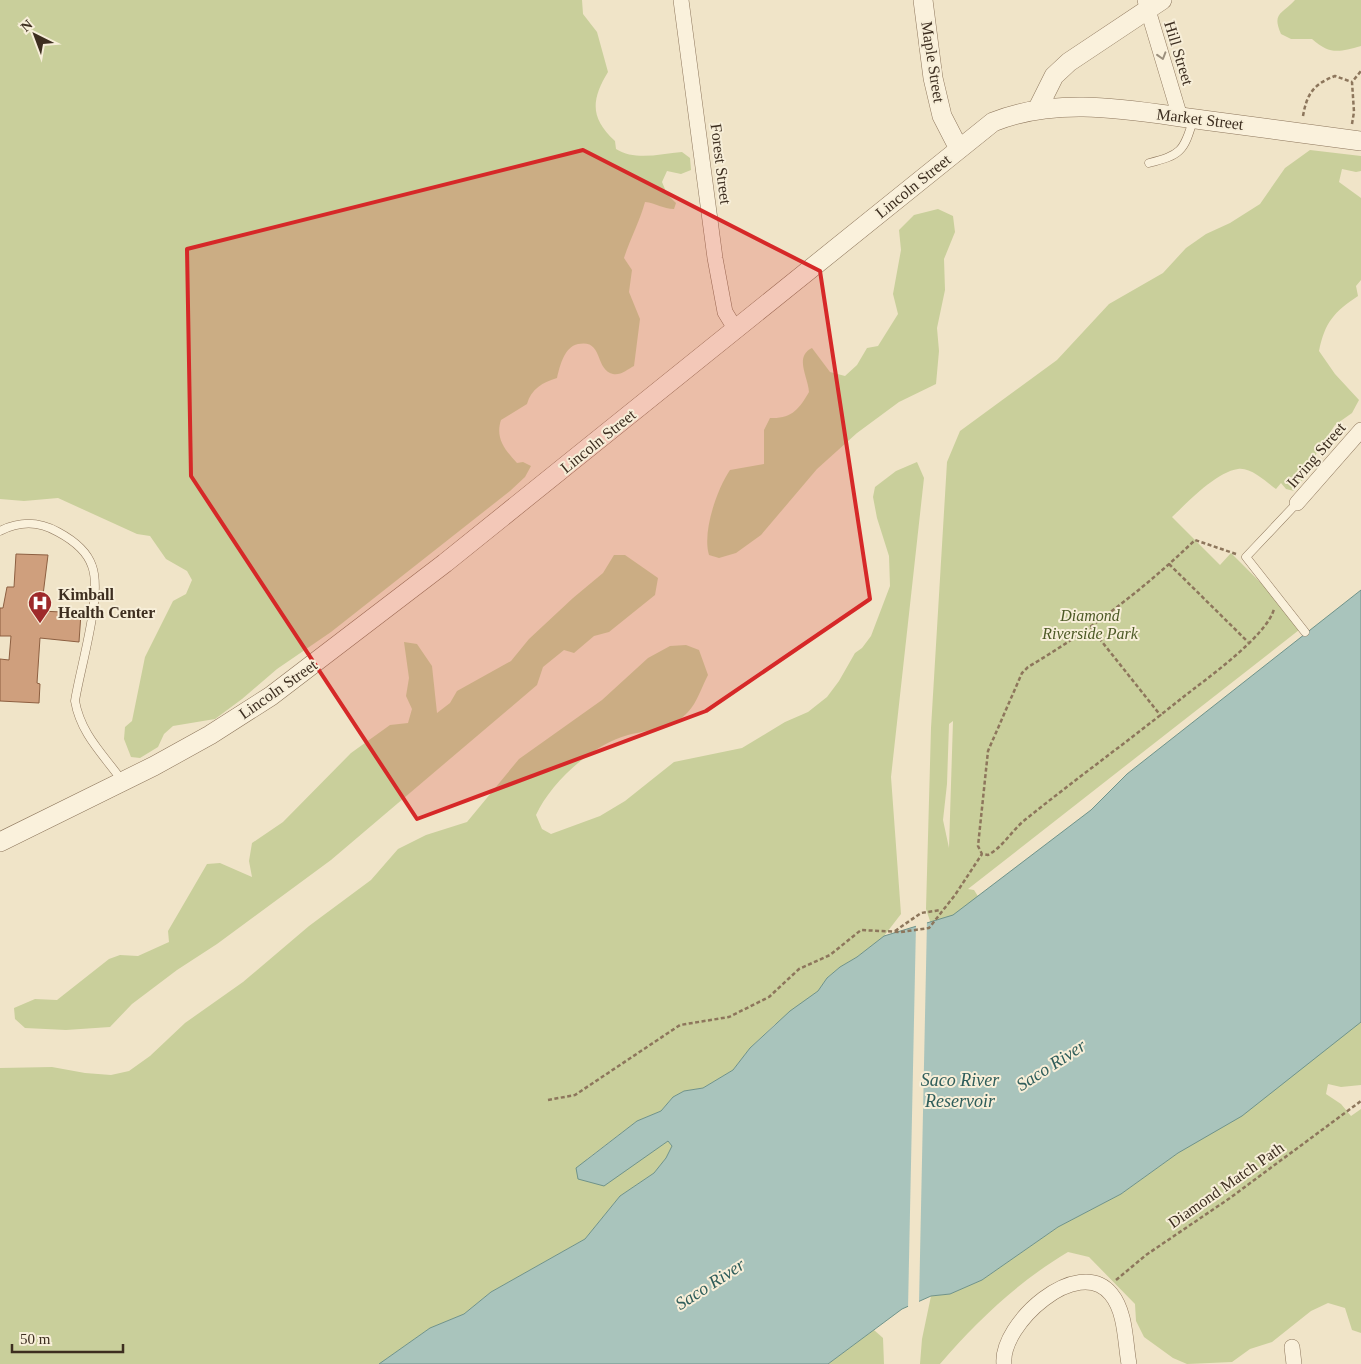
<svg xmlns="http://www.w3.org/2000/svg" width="1361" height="1364" font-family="'Times New Roman',serif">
  <rect width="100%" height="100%" fill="#f0e4c8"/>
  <path fill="#c9cf9b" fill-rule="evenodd" d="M 0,0 L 582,0 L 583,14 L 597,32 L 608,72 C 591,100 590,118 615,141 L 616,149 C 635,161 660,154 682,152 L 690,158 L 691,170 L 681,174 L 667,171 L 662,182 L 667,194 L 676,203 L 674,209 C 663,209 656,203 645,202 C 640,221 630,239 624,258 L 632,270 L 629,292 L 640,319 L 634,366 C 628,369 620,376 613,374 C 594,369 604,339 578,344 C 564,347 560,366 557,378 C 543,382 531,389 527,404 L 501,420 C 495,438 505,450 517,463 L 523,462 L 531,466 L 525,477 L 510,491 L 331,632 L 277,669 L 242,699 L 215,719 L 173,726 L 164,734 L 158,747 L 140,758 L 131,757 L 124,739 L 125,727 L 132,721 L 145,657 L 173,601 L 186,594 L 192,580 L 187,571 L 166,559 L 150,536 L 137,534 L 58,498 L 24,501 L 0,499 Z
    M 1295,0 L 1361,0 L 1361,46 C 1339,52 1330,55 1312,39 L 1291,39 L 1281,34 C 1272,13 1281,15 1295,0 Z
    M 1310,150 L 1361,156 L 1361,171 L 1356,172 L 1342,169 L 1339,182 L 1361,198 L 1361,280 L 1356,286 L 1358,296 C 1334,312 1325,322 1319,351 L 1335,374 L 1359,400 L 1352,413 L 1335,425 L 1317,452 L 1308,473 L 1294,491 L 1286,489 L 1281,483 L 1276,489 C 1266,482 1251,467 1238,469 C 1216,472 1188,502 1172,517 L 1220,565 L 1231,553 L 1266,588 L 1299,630 L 968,889 L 974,890 L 981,901 L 933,930 L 926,909 L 931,728 L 947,462 L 960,431 L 1057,360 L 1109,304 L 1163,273 L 1186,248 L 1206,234 L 1230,223 L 1260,204 L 1285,168 ZM 953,721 L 949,848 L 943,820 L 947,784 L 949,724 Z
    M 938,209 L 953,216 L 955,232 L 944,259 L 945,290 L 937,328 L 939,351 L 936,384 L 899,402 L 857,433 L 817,469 L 761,535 L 736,553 L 719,558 L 709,555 C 702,532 717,489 730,470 L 764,464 L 764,430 L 770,418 C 792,419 799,409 809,392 C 808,376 794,357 812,348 L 830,372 L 845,376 L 857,365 L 867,348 L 878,346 L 898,314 L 893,294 L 901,250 L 899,230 L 914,215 Z
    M 917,462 L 924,478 L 891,777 L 901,914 L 884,936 L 857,957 L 840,967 L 827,978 L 818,991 L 774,1025 L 750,1048 L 733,1070 L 703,1088 L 684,1091 L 673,1097 L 661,1111 L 637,1121 L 587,1159 L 629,1168 L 668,1141 L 672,1146 L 666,1158 L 654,1173 L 620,1196 L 585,1239 L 491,1292 L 464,1314 L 430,1328 L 379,1364 L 0,1364 L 0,1068 L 52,1067 L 85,1073 L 111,1075 L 129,1071 L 150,1056 L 185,1023 L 243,982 L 309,926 L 371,880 L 398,849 L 426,835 L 467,822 L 519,759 L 602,700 L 648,658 L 670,646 L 686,645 L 699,650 L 708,675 C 702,686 697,703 688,712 C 674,728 648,730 628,735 C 593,744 551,782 536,815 L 542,829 L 551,834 L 600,816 L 625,801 L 674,762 L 742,748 L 785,722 L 808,712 L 827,697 L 839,681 L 855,653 L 862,648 L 871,636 L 890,586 L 889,556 L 877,518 L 873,497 L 875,487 L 896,471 Z
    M 614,555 L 625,555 L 658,578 L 655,595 L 609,632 L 594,636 L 574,653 L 564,650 L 543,667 L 537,685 L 331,860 L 217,944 L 177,970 L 132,1004 L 110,1027 L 66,1030 L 25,1028 L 15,1019 L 14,1008 L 35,999 L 57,1000 L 109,959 L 120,955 L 138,956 L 169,942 L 168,931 L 207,864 L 220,863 L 252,877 L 249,861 L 252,843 L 283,822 L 351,753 L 390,725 L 408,723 L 412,709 L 406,696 L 409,678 L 404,642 L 417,644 L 432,666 L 437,713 L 450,703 L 457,691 L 511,661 L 529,639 L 573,598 L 603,573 Z
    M 1361,1022 L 1361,1085 L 1341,1087 L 1328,1084 L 1326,1094 L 1341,1104 L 1351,1116 L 1361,1109 L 1361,1333 L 1352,1330 L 1345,1308 L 1328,1303 L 1311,1311 L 1272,1342 L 1250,1349 L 1232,1362 L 1187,1364 L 1173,1358 L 1144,1337 L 1136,1321 L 1135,1304 L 1089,1257 L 1068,1252 C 1019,1281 977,1321 940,1364 L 920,1364 L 922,1339 L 931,1296 L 950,1294 L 982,1280 L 1058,1227 L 1121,1194 Z
    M 874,1330 L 883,1338 L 884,1364 L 828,1364 Z"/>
  <path fill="#a9c4bc" stroke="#6f938a" d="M 1361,590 L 1361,1022 L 1242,1116 L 1178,1153 L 1121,1194 L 1058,1227 L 982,1280 L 950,1294 L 931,1296 L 902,1309 L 828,1364 L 379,1364 L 430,1328 L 464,1314 L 491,1292 L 585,1239 L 620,1196 L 654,1173 L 666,1158 L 672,1146 L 668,1141 L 604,1186 L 578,1179 L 576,1168 L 637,1121 L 661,1111 L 673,1097 L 684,1091 L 703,1088 L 733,1070 L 750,1048 L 790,1011 L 818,991 L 827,978 L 840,967 L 857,957 L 884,936 L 953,915 L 1091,810 L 1127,774 Z"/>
  <path fill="#f0e4c8" d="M 927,920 L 919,1304 L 908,1309 L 916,924 Z"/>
  <path fill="#cf9f7d" stroke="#8d5f41" d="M 16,554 L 48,555 L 41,611 L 81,613 L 79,642 L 40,638 L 37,683 L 40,684 L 39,703 L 0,701 L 0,659 L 9,660 L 11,636 L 0,636 L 0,608 L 3,608 L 7,587 L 14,587 Z"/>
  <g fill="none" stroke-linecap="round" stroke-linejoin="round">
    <g stroke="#8d765c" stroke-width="9">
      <path id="service" d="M 1149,163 C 1180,155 1184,152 1193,120
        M 1297,503 L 1246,557 L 1305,632
        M 0,531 C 20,521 38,521 58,532 C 71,539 87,551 92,566 C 103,595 80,668 75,701 C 81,735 104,755 123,782"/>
    </g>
    <g stroke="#8d765c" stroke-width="16">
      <path id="minor" d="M 681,0 L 715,258 L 725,312 L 736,330
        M 1145,0 L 1180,117
        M 1297,503 L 1361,430
        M 1292,1347 L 1294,1364
        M 1004,1364 C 1000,1324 1078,1254 1111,1294 C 1126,1312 1125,1342 1129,1364"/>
    </g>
    <g stroke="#8d765c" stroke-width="20">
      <path id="tertiary" d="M 923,0 L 933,78 L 942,116 L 959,149
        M 1038,108 L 1054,76 L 1069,62 L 1162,0
        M 0,842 L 154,766 L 210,735 L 271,696 L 445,563 L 993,122 C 1060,95 1134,111 1203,120 C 1256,127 1308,134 1361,141"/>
    </g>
    <path stroke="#8d765c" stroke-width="2.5" stroke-dasharray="4 2.5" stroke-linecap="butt" d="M 1303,116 C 1307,93 1314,84 1335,76 L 1352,82
      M 1352,124 L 1354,112 L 1352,82 L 1361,71
      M 1236,554 L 1195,540 C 1144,589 1089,631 1028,667 L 1022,673 L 988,751 L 978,846 L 982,854 L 988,855 C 1003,847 1012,830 1026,819 C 1077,778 1131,739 1182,698 C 1205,680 1267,636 1274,609
      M 1169,564 L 1248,642
      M 1091,628 L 1161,716
      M 895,931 L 921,913 L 941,910
      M 548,1100 L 575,1095 L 680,1025 L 729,1017 L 769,997 L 799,969 L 830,955 L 861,930 L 901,932 L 929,928 L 955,895 L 982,854
      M 1116,1280 L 1146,1255 L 1230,1198 L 1361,1101"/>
    <use href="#service" stroke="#faf1dc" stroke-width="8"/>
    <use href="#minor" stroke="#faf1dc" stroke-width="15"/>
    <use href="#tertiary" stroke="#faf1dc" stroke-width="19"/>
  </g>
  <defs><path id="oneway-chevron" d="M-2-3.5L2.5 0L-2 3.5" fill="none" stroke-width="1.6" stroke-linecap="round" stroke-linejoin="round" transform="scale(1.25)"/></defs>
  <use stroke="#9c907e" href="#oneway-chevron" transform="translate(1162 56) rotate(73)"/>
  <path fill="#d62828" fill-opacity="0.2" stroke="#d62828" stroke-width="4" stroke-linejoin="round" d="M 583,150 L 820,271 L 870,599 L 706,711 L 417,819 L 191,476 L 187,249 Z"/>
  <defs>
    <g id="hospital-pin" transform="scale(1.25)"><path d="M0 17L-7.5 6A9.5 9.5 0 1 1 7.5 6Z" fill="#9e2a2b" stroke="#f7eed8"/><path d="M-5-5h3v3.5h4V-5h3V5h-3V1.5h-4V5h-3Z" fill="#fff"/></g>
  </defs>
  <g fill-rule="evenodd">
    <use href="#hospital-pin" x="40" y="603"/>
  </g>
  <g text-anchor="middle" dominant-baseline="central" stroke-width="4" stroke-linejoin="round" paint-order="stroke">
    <g font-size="16" fill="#3d2e20" stroke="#f7eed8">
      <text transform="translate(1179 53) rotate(73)">Hill Street</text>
      <text transform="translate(933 62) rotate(81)">Maple Street</text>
      <text transform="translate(1200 119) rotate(7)">Market Street</text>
      <text transform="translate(721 164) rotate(83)">Forest Street</text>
      <text transform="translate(913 186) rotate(-39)">Lincoln Street</text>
      <text transform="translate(598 441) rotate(-39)">Lincoln Street</text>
      <text transform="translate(1316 455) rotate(-49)">Irving Street</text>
      <text transform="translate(278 689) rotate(-35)">Lincoln Street</text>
      <text transform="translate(1226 1185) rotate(-35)">Diamond Match Path</text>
    </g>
    <g font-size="16" font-weight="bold" fill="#3d2e20" stroke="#f7eed8" text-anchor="start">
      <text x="58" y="594">Kimball<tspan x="58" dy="18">Health Center</tspan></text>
    </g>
    <g font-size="16" font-style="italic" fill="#4d5a26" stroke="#f7eed8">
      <text x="1090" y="615">Diamond<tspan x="1090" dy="18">Riverside Park</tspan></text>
    </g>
    <g font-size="18" font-style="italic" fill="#2f5d5a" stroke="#f7eed8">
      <text transform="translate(1051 1065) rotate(-33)">Saco River</text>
      <text x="960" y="1080">Saco River<tspan x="960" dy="21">Reservoir</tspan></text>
      <text transform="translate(710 1284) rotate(-33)">Saco River</text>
    </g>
  </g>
  <g transform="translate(35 35) rotate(318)" stroke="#f7eed8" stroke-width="4" paint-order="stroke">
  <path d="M0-4L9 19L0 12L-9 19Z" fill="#3d2e20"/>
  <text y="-8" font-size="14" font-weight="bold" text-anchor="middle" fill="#3d2e20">N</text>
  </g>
  <path d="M12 1344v8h111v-8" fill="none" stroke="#3d2e20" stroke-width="2.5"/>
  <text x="20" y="1344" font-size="15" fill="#3d2e20" stroke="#f7eed8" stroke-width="4" paint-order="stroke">50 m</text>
</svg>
